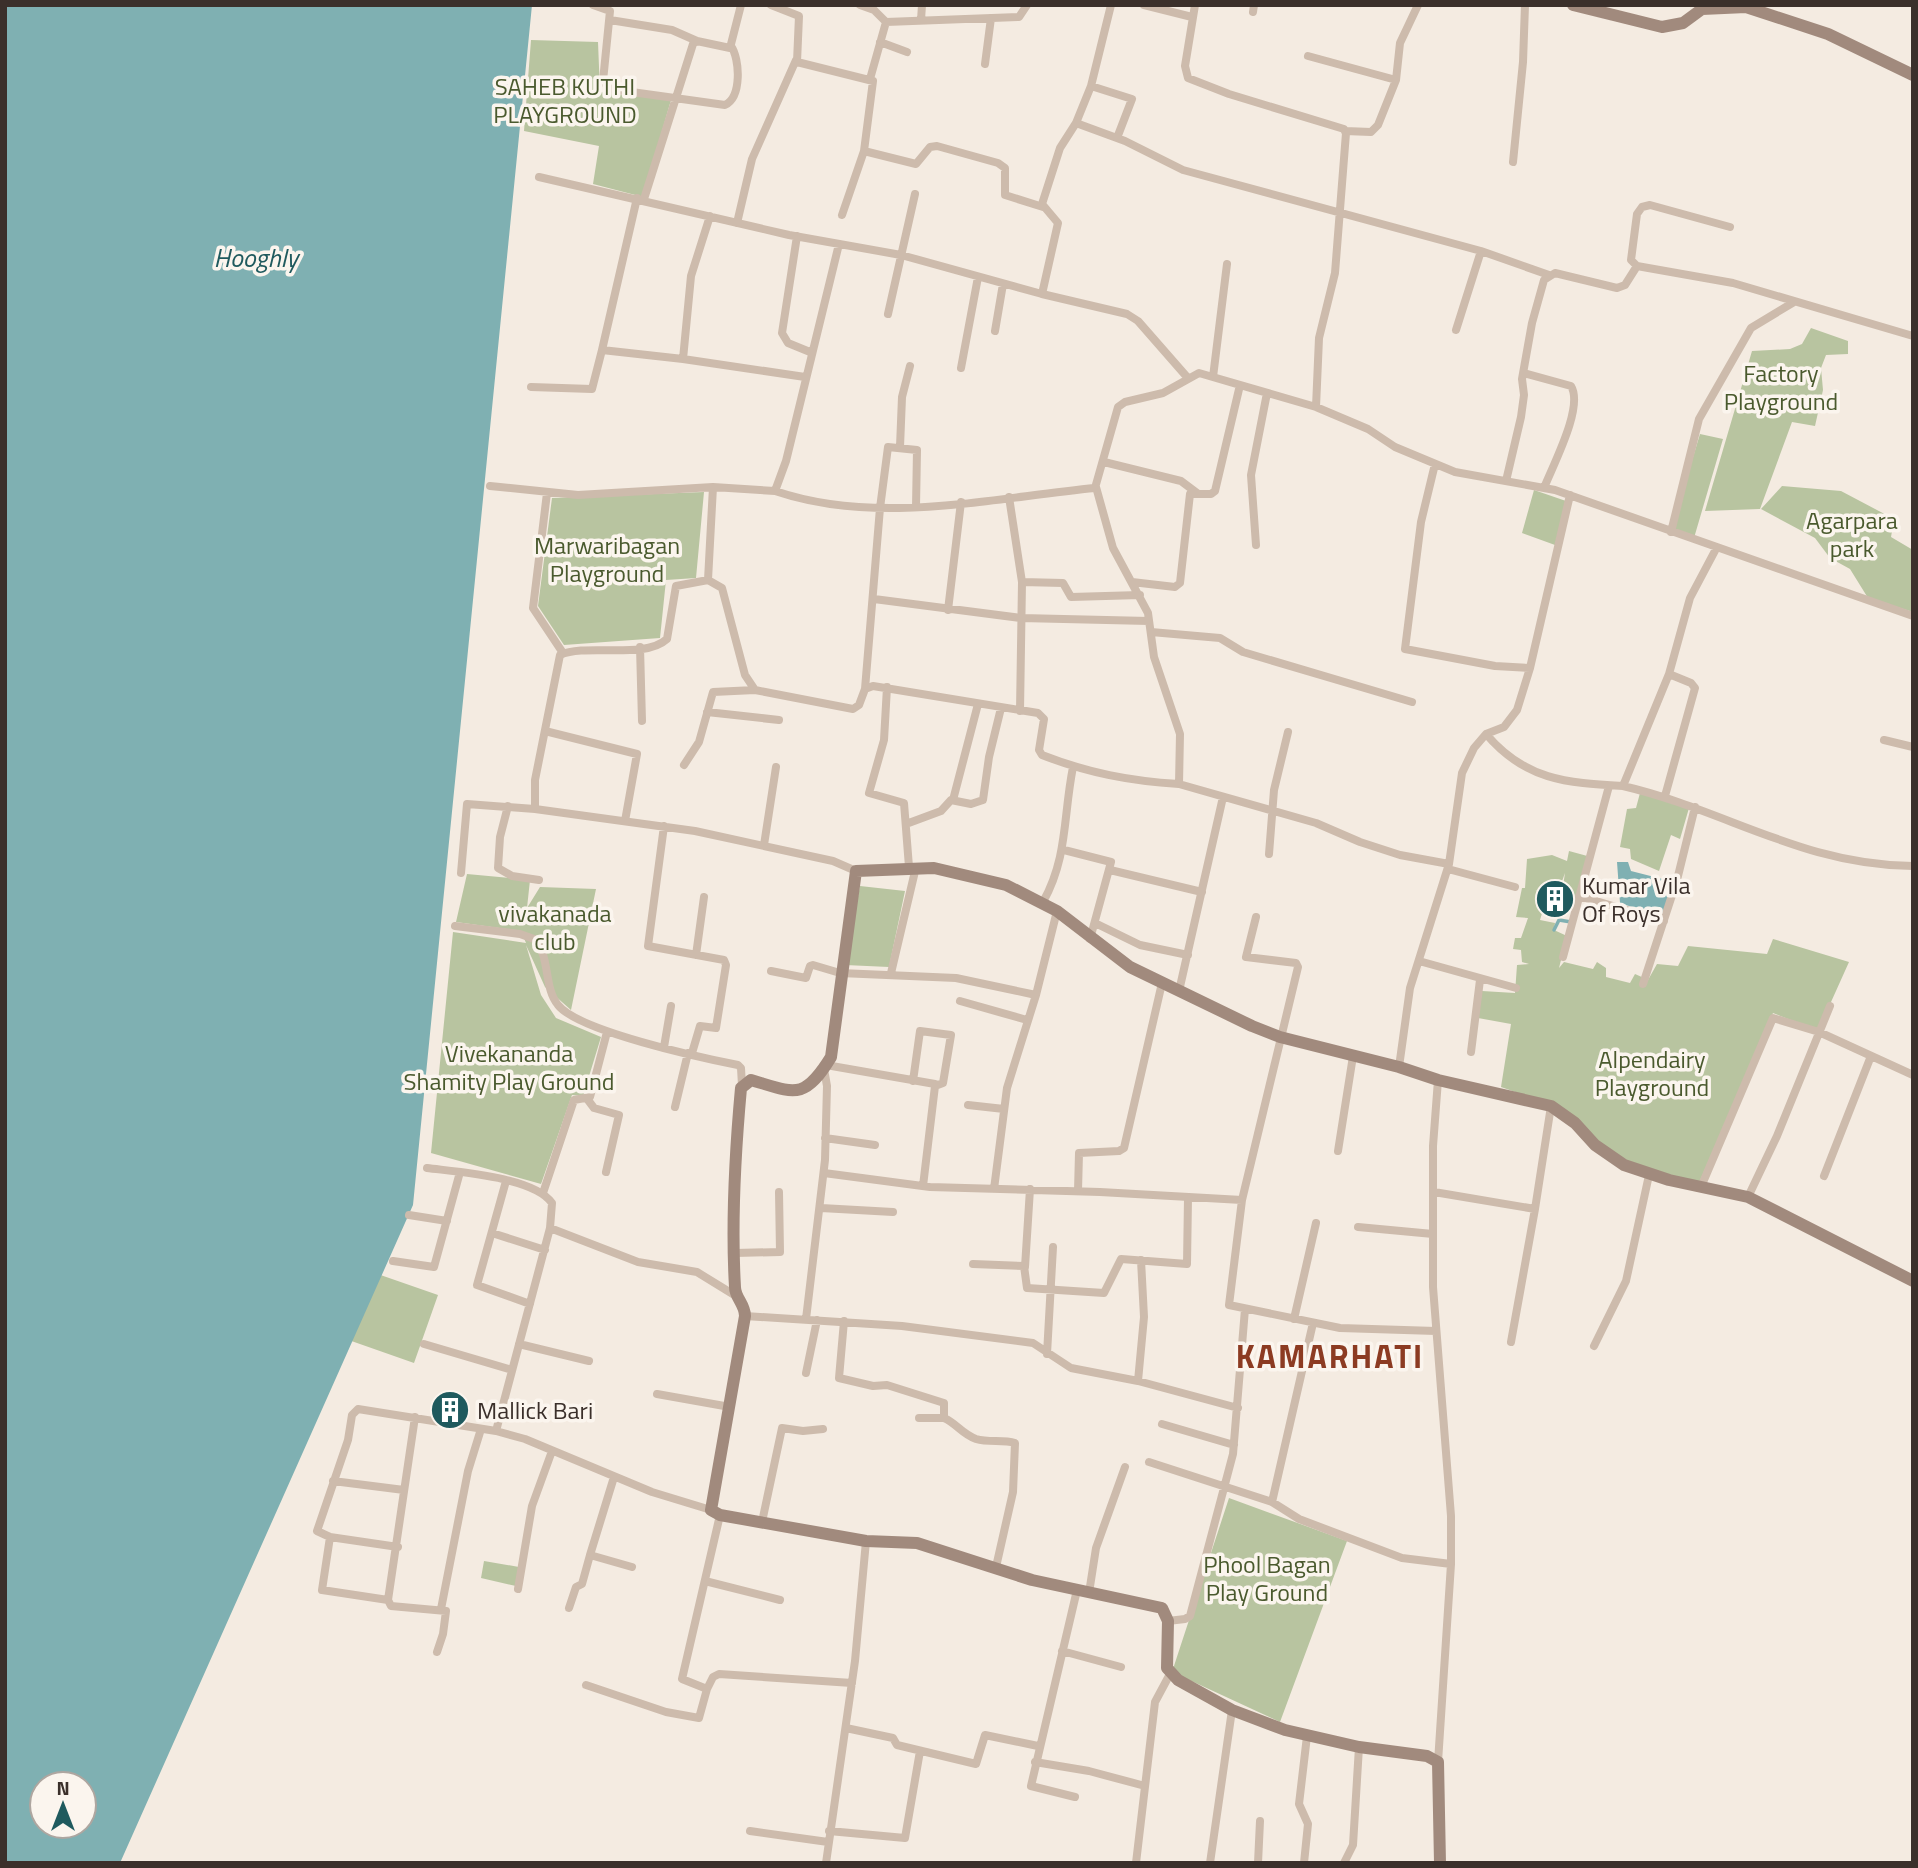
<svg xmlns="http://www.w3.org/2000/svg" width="1918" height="1868" font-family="'Titillium Web',sans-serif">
  <rect width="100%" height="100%" fill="#f4ebe1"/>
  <path fill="#b8c4a0" d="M 531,40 L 598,42 L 600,92 L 671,100 L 643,197 L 593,184 L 599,146 L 524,131 Z
    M 1811,328 L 1848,341 L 1848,354 L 1826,355 L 1821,368 L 1823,390 L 1815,426 L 1792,422 L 1760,509 L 1705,511 L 1752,351 L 1790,349 L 1802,344 Z
    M 1700,434 L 1723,439 L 1694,538 L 1671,530 Z
    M 1782,486 L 1841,491 L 1894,519 L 1891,537 L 1913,550 L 1913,612 L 1868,598 L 1850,569 L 1830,558 L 1815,538 L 1761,509 Z
    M 1534,490 L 1566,501 L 1555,545 L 1522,533 Z
    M 704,492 L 696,578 L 666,580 L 660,638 L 564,645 L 538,606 L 552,498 Z
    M 1640,793 L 1689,808 L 1680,839 L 1671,835 L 1659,871 L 1631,859 L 1630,849 L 1620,847 L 1627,809 L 1636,808 Z
    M 1569,851 L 1591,857 L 1576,903 L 1565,900 L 1569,888 L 1563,886 L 1565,873 L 1561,884 L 1552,882 L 1548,891 L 1535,890 L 1548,893 L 1540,920 L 1555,923 L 1554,930 L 1567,936 L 1559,968 L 1564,962 L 1593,969 L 1597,962 L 1606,968 L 1606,977 L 1630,983 L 1635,974 L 1644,978 L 1644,987 L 1657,964 L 1678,966 L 1688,946 L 1767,954 L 1773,939 L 1849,962 L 1818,1031 L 1773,1013 L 1699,1183 L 1620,1161 L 1553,1105 L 1501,1087 L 1511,1024 L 1478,1018 L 1482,991 L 1515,993 L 1517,965 L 1529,964 L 1522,962 L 1521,950 L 1513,949 L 1515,938 L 1521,938 L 1528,918 L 1516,917 L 1522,888 L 1525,888 L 1527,859 L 1552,855 L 1567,861 Z
    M 467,874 L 530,880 L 527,908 L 540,887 L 596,889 L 571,1010 L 545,987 L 526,945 L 541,995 L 556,1018 L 601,1037 L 583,1096 L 572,1095 L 541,1184 L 431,1153 L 453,932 L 526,943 L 521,931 L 456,922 Z
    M 860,886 L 905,891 L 889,967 L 845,965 Z
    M 369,1271 L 438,1295 L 414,1363 L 340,1337 Z
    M 1229,1498 L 1347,1541 L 1280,1722 L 1172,1672 Z
    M 484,1561 L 519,1567 L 516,1586 L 481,1578 Z"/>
  <path fill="#7fb0b2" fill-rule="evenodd" d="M 5,5 L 532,5 L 413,1205 L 120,1863 L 5,1863 ZM 42,1784 L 84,1784 L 84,1826 L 42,1826 Z
    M 1617,862 L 1628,862 L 1631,871 L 1674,882 L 1662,917 L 1620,903 Z"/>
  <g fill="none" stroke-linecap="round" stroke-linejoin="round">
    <path stroke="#7fb0b2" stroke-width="3.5" d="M 1554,930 L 1559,920 L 1571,922"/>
    <path stroke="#cdbbac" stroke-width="8" d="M 593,5 L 610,11 L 603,81 L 610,89 L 725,105 C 742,97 740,59 731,46
      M 771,5 L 799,16 L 797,62 L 873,81 L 864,151 L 842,215
      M 860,5 L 874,10 L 886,22
      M 1144,5 L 1192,17
      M 1195,5 L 1185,66 L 1188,78 L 1229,94 L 1344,129 L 1346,133 L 1335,273 L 1319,338 L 1316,407
      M 1253,12 L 1254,5
      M 610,20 L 672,30 L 697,41
      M 921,20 L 922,5
      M 880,42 L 907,52
      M 1308,56 L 1396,80
      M 985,64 L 991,18
      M 870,79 L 886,22 L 1019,17 L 1027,5
      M 1091,86 L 1132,99 L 1117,138
      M 1076,123 L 1125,141 L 1183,170 L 1481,251 L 1549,275
      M 1345,131 L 1371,132 L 1378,125 L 1396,80 L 1400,43 L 1418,5
      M 864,151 L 916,164 L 930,147 L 937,146 L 998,163 L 1005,168 L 1005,195 L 1043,207
      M 1513,162 L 1523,62 L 1525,5
      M 539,177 L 789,235 L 901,255 L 1042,294 L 1058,223 L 1042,204 L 1060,148 L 1076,123 L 1091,86 L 1111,5
      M 644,199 L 693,44 L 697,41 L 730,48 L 741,5
      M 737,223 L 752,159 L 796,60
      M 1730,227 L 1650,205 L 1642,207 L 1637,214 L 1631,260 L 1637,266 L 1733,283 L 1913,336
      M 797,236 L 782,333 L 788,343 L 810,352
      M 1042,294 L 1127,314 L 1138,321 L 1187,377
      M 888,314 L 915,194
      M 1456,330 L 1481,251
      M 995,331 L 1003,284
      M 602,350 L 637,198
      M 683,359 L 805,377
      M 961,368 L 978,277
      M 1524,373 L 1571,386 C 1584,407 1553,465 1544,488
      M 1213,377 L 1227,264
      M 531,387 L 592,389 L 602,350 L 683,359 L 691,276 L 710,216
      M 900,447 L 902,397 L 910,366
      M 1104,462 L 1181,481 L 1197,493
      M 1435,464 L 1421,522 L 1405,649 L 1495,666 L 1530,668
      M 1506,481 L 1521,417 L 1524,395 L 1522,379 L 1532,323 L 1544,280 L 1555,273 L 1617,288 L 1625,285 L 1637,266
      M 490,486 L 578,495 L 713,487 L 775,491 L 786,461 L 839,244
      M 713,487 L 708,580 L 676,586 L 667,639 C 644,660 587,643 560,655 L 535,780 L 535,809 L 695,831 L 833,861 L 856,871
      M 1096,487 L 1113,548 L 1148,613 L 1154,657 L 1180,734 L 1179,784 L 1316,823 L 1360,842 L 1400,855 L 1449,864
      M 775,491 C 878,526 990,498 1095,488 L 1118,407 L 1125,402 L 1163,393 L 1199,373 L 1316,407 L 1368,429 L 1395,447 L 1455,472 L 1555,490 L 1913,616
      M 547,493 L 533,608 L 563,653
      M 1009,497 L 1022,582 L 1020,711
      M 1671,532 L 1699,419 L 1751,328 L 1794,302
      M 1256,545 L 1251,475 L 1267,393
      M 708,580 L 722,588 L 745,675 L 755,690 L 853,709 L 859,705 L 865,689 L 873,686 L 1038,713 L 1044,719 L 1039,750 L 1042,755 C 1088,773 1130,781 1179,784
      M 1022,582 L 1063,583 L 1071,597 L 1140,595
      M 1132,582 L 1175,587 L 1180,583 L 1190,494 L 1211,494 L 1215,491 L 1240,385
      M 874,599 L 1021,618 L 1149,621
      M 948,610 L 961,502
      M 1151,632 L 1220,638 L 1243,652 L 1412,702
      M 640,647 L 642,721
      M 887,687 L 884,740 L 869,793 L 904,803 L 909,867
      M 865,689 L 880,508 L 888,447 L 917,450 L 916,507
      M 707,712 L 779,720
      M 545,731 L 637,754 L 625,821
      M 1486,734 C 1525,780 1566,783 1623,786 L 1669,674 L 1690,598 L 1717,547
      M 1884,740 L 1913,747
      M 684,765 L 699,742 L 713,692 L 755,690
      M 1623,786 C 1726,810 1802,865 1913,866
      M 1665,796 L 1695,688 L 1691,683 L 1669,674
      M 953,800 L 978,704
      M 508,806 L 500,837 L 498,868 L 512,876 L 539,880
      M 906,824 L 941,811 L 951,800 L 971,804 L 983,800 L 989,757 L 1001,708
      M 664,826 L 648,946 L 724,960 L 726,965 L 716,1028 L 700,1026 L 692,1053
      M 764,845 L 776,767
      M 1064,850 L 1111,862 L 1090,939
      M 1269,854 L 1274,790 L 1288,732
      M 1448,869 L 1515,887
      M 1110,870 L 1202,892
      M 461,873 L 467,804 L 535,809
      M 1579,896 L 1664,921
      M 1043,902 C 1068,857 1063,817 1073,767
      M 1256,917 L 1246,957 L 1296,963 L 1298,967 L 1242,1200 L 1229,1305 L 1340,1328 L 1436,1331
      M 1095,923 L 1140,945 L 1188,955
      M 455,926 L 520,934 L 534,939 C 551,956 543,987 558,1005 C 578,1031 702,1058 738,1065 L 741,1068 L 742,1085
      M 696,955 L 704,897
      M 1563,957 L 1609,786
      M 1419,961 L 1516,988
      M 771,971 L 806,978 L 810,966 L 813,965 L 840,973 L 956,978 L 1036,995
      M 891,973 L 916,867
      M 1643,984 L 1677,880 L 1695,807
      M 1179,991 L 1223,797
      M 960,1001 L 1027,1020
      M 664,1047 L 671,1006
      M 1471,1052 L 1480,980
      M 826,1065 L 935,1084
      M 1399,1067 L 1410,988 L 1449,864 L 1462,773 L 1474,748 L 1486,734 L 1504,727 L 1517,710 L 1530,668 L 1570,495
      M 1438,1080 L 1433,1146 L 1433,1287 L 1451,1516 L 1451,1564 L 1438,1762
      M 913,1081 L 920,1031 L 951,1035 L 943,1083 L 935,1086 L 923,1186
      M 588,1100 L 594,1108 L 619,1115 L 606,1172
      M 968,1105 L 1004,1109
      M 675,1107 L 688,1053
      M 825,1138 L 875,1145
      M 1338,1151 L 1353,1056
      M 427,1168 C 458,1172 534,1177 552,1203 L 550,1228 L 496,1431
      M 824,1173 L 930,1187 L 1100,1192 L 1242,1200
      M 1824,1176 L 1871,1056
      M 506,1181 L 477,1285 L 530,1304
      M 1701,1187 L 1773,1018 L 1819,1032 L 1913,1075
      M 994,1189 L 1007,1088 L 1036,995 L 1057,911
      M 1078,1191 L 1079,1153 L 1119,1151 L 1124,1148 L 1162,983
      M 1434,1192 L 1535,1209 L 1511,1342
      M 543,1193 L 574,1100 L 590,1097 L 607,1032
      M 1748,1197 L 1777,1136 L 1830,1006
      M 821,1208 L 893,1212
      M 1535,1209 L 1551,1106
      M 409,1215 L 447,1221
      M 1358,1227 L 1433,1234
      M 550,1228 L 638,1262 L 697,1272 L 736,1296
      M 492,1233 L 545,1250
      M 735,1253 L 780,1252 L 779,1192
      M 393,1261 L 434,1267 L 460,1172
      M 973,1264 L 1024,1266 L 1027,1288 L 1104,1293 L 1121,1259 L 1187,1264 L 1188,1198
      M 1025,1267 L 1030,1189
      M 745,1316 L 902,1326 L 1033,1343 L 1071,1368 L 1138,1381 L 1238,1408
      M 806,1319 L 825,1160 L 827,1086 L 824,1069
      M 1294,1319 L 1316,1223
      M 844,1321 L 839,1378 L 873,1386 L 887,1385 L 944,1403 L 944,1418 C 956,1423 962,1434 976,1439 C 989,1443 1003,1439 1015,1443 L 1013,1492 L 996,1567
      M 424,1344 L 512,1370
      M 519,1344 L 589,1361
      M 1594,1346 L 1626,1281 L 1649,1175
      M 1047,1354 L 1053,1247
      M 806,1373 L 817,1320
      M 1138,1381 L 1144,1317 L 1141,1260
      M 657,1394 L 730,1407
      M 919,1418 L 944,1418
      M 1162,1424 L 1234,1445
      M 1149,1462 L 1272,1502 L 1313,1323
      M 614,1477 L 590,1555 L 632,1567
      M 333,1481 L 404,1490
      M 1272,1502 L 1299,1519 L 1402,1558 L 1451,1564
      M 762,1522 L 782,1428 L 803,1431 L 823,1429
      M 330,1537 L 322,1590 L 388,1600 L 415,1417
      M 398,1547 L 330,1537 L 317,1531 L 348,1440 L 352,1415 L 358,1409 L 496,1431 L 525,1439 L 652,1492 L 711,1510
      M 705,1581 L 780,1600
      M 518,1589 L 532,1506 L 552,1451
      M 1089,1593 L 1096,1548 L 1125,1467
      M 388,1600 L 391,1606 L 446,1611 L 443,1634 L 437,1652
      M 569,1608 L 576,1587 L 582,1584 L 590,1555
      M 441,1609 L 468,1471 L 481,1429
      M 1168,1621 L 1185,1619 L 1190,1616 L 1233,1454 L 1245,1309
      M 1062,1651 L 1121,1667
      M 586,1685 L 666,1712 L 699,1718 L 707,1689 L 682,1679 L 720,1515
      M 707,1689 L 713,1677 L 719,1674 L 852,1683
      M 846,1728 L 893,1738 L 897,1745 L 976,1764 L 985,1735 L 1038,1746
      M 1035,1762 L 1089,1771 L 1145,1786
      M 1075,1797 L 1031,1786 L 1077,1590
      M 750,1831 L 828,1842
      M 829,1831 L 905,1838 L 920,1751
      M 826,1863 L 855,1661 L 866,1541
      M 1136,1863 L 1155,1702 L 1170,1674
      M 1210,1863 L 1232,1710
      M 1258,1863 L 1260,1821
      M 1304,1863 L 1308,1824 L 1299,1804 L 1307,1736
      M 1344,1863 L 1353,1845 L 1359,1747"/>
    <path stroke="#a18a7d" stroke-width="12" d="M 1573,5 L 1662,27 L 1683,23 L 1702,9 L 1746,7 L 1828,34 L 1913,75
      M 1440,1863 L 1438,1762 L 1427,1756 L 1359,1747 L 1285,1730 L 1232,1710 L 1178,1680 L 1167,1668 L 1168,1621 L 1162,1608 L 1032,1580 L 917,1543 L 866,1541 L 720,1515 L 711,1510 L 745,1316 C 745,1304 735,1298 735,1287 C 731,1220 735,1154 741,1088 L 751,1080 C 795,1093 804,1101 831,1057 L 856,871 L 934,868 L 1006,885 L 1057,911 L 1130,967 L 1252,1026 L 1280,1037 L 1399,1067 L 1438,1080 L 1551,1106 L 1575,1123 L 1595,1145 L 1624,1165 L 1669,1180 L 1748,1197 L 1913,1281"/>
  </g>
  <defs>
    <g id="building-disc" transform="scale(2.0125)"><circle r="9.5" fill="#1f5a5e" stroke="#fbf5ee"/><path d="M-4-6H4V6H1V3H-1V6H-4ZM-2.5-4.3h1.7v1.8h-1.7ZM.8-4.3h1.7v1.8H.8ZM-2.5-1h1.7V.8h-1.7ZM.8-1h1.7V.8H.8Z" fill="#fff"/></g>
  </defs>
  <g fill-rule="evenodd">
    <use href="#building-disc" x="1555" y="899"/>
    <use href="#building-disc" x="450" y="1410"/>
  </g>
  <g text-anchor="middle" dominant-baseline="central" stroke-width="7" stroke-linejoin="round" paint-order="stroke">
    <g font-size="24" fill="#4a5a2e" stroke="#fbf5ee">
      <text x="565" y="86">SAHEB KUTHI<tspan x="565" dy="28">PLAYGROUND</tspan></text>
      <text x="1781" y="373">Factory<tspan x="1781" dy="28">Playground</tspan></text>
      <text x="1852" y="520">Agarpara<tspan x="1852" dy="28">park</tspan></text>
      <text x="607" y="545">Marwaribagan<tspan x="607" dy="28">Playground</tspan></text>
      <text x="555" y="913">vivakanada<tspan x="555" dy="28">club</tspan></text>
      <text x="509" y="1053">Vivekananda<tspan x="509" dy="28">Shamity Play Ground</tspan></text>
      <text x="1652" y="1059">Alpendairy<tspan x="1652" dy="28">Playground</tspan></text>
      <text x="1267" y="1564">Phool Bagan<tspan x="1267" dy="28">Play Ground</tspan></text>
    </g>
    <g font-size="24" fill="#3b302b" stroke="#fbf5ee" text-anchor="start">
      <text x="1582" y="885">Kumar Vila<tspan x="1582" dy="28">Of Roys</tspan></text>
      <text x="477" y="1410">Mallick Bari</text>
    </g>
    <g font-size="26" font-style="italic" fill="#1f5a5e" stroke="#fbf5ee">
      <text x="256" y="257">Hooghly</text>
    </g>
    <g font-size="32" font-weight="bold" letter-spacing="2" fill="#8c3b22" stroke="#fbf5ee">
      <text x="1330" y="1356">KAMARHATI</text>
    </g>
  </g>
  <rect width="1918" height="1868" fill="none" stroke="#3b302b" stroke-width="14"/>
  <g transform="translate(63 1805)"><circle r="33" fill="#fbf5ee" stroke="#aea6a0" stroke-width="2"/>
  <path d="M0-5L12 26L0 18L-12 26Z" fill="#1f5a5e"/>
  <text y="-10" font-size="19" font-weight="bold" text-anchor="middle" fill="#3b302b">N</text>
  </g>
</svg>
